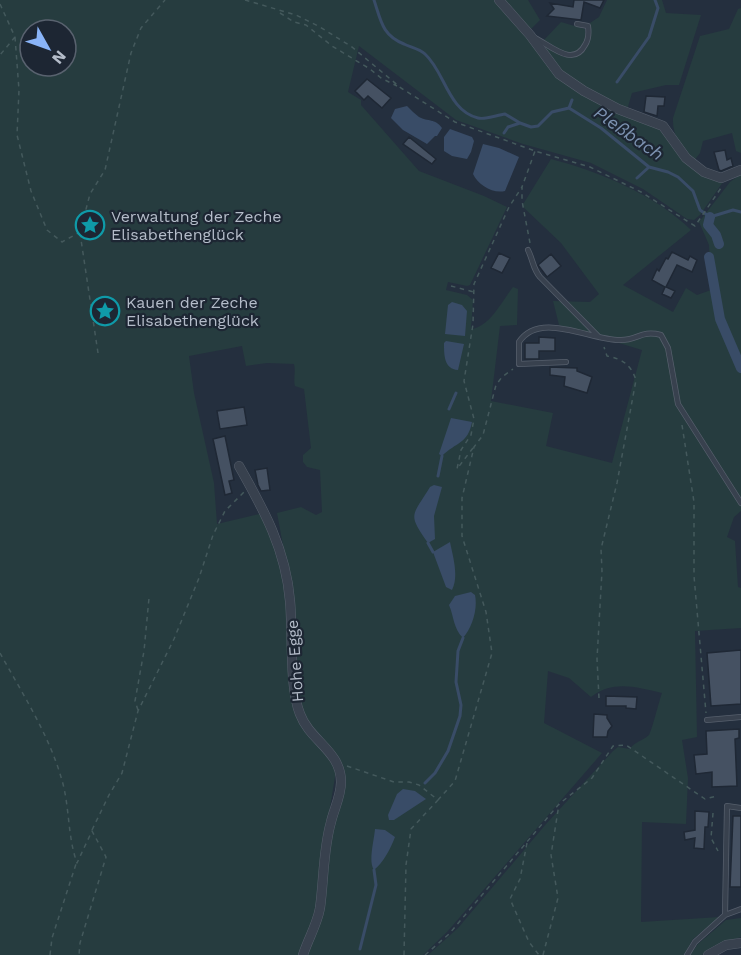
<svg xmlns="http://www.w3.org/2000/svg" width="741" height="955" font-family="'Work Sans',sans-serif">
  <rect width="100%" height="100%" fill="#242f3e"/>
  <path fill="#263c3f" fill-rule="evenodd" d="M 0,0 L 496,0 L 554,72 L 566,83 L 610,108 L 662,131 L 684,161 L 693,168 L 702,174 L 723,182 L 700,215 L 694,220 L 687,219 L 643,189 L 591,163 L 523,144 L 456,120 L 359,46 L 348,92 L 361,100 L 361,105 L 419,171 L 484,196 L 507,207 L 470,285 L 467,286 L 448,282 L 446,290 L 467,295 L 473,300 L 471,329 C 490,327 502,301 513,287 L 518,289 L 517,325 L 500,326 L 491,401 L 553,413 L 546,446 L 612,463 L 642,350 L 559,325 L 553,301 L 590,302 L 599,294 L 561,243 L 522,206 L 551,159 C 598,171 656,195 691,230 L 623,285 L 673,312 L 686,288 L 697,295 L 711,290 L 709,245 L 699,222 L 730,182 L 741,174 L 741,511 L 734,517 L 727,537 L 735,541 L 738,587 L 741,588 L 741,628 L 695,631 L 697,737 L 682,740 L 688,778 L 686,824 L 642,822 L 641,922 L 720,917 L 693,939 L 684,955 L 428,955 L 458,928 L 546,824 L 613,751 L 618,747 L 630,749 C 635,741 643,741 649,735 C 651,733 660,698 662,693 C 636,687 613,680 591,697 L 569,678 L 548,671 L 544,723 L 602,753 L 447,932 L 423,955 L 305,955 L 322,910 L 330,838 L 343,793 L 344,773 L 333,750 L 306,723 L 299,701 L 294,604 L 277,513 L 301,507 L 316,515 L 322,512 L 320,470 L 307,467 L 303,462 L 303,455 L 311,448 L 304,389 L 295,386 C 293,379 296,373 294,364 L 267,363 L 246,366 L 242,346 L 189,356 L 194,393 L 214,483 L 217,524 L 263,513 C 272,532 281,552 285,573 C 293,617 290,663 294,707 L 299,720 L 305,729 L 330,755 L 336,771 L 322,856 L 318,909 L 310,937 L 301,955 L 0,955 ZM 30,30 L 66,30 L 66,66 L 30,66 Z
    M 502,0 L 528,0 L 540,20 L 531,29 L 525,25 Z
    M 607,0 L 662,0 L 666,13 L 701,15 L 679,85 L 666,85 L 632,93 L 627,110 L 571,81 L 551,61 L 542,43 L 564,57 C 589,58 591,43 590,23 L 599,17 Z
    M 741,8 L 741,153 L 736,151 L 732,133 L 703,141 L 700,153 L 693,162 C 682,148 672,136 673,118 L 700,36 L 729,29 L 738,9 Z
    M 561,22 L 585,29 L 586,39 L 581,49 L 568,54 L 544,40 Z
    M 741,918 L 741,937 L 714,946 L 702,955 L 690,955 L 698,944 L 726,920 Z"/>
  <path fill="#394c67" d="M 407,106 C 411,110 415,114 419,117 C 428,122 435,118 442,128 L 437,136 L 435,136 L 427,144 L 403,130 L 391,118 L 395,109 Z
    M 450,129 L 472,137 L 474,141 L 471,152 L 467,159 L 452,156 L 444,151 L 444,137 Z
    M 483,144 L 499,148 L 519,157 L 505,191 C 493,194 478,185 473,174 Z
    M 452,302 L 462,305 L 467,311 L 465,336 L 445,334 L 448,305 Z
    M 446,341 L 464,344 L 458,370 C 444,369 444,355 444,343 Z
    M 451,418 L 472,422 C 468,444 456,442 442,456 L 439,454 Z
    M 434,485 L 442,487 L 434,516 L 435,539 L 428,543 C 407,513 412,517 430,487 Z
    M 450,542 C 453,557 459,576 452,590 L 446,587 L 433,552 Z
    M 471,592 L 475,595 C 478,609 472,628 463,638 C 453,628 454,616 449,605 L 455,596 Z
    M 403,789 L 415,791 L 426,799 L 394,820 L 389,820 L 388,815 L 397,794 Z
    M 375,829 L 385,830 L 395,837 C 391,848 383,863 374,870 C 368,862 374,841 375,829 Z"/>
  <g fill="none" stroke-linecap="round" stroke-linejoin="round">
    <path stroke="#394c67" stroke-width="3" d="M 374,0 C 381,21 382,35 404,44 C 410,47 420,49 425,54 C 445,72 448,111 478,118 C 485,120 497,115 505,114 L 520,123 L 531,127 L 538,126 L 552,112 L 569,108 L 601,128 L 649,167 L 668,172 L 678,177 L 693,191 L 700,210 L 710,217 L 733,210 L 741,212
      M 617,82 L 649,37 L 658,8 L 655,0
      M 569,108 L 572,100
      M 504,133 L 508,127 L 520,123
      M 637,178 L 649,167
      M 449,409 L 456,393
      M 438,476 L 442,456
      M 428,543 L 433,552
      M 425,783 L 435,773 L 448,751 L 460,716 L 461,705 L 456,682 L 458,651 L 463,638
      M 360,949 L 376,885 L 374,870"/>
    <path stroke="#394c67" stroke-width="10" d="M 710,217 L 708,225 L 716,235 L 719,244
      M 709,257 L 720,319 L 741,368"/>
  </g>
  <path fill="#455162" stroke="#1f2835" stroke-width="1.5" d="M 574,0 L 604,0 L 600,8 L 584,2 L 581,20 L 547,16 L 554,9 L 550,3 L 573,7 Z
    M 367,79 L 391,98 L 382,108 L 368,96 L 364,100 L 355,91 Z
    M 646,96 L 665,97 L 664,106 L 658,106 L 657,116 L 644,112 Z
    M 409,137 L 436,159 L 432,164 L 403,144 Z
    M 725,150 L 727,160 L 731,158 L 733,166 L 721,171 L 719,170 L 714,152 Z
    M 672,252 L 688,260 L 690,256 L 697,260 L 692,272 L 677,265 L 666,287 L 675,291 L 671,298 L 662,294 L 665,287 L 652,280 L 657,269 L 659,271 L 666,258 L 668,259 Z
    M 499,253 L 510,258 L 502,273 L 491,268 Z
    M 551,254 L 561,266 L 547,277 L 538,265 Z
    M 539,337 L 555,338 L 555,351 L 539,351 L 539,359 L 525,359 L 525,343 L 539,343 Z
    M 550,367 L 577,368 L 577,371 L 592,377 L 587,393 L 564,386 L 565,377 L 550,375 Z
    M 244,407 L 247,425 L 220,429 L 217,411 Z
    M 225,436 L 234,480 L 229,481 L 232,493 L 225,495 L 213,439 Z
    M 267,468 L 270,490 L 261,491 L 258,485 L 255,470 Z
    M 741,650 L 741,704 L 711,706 L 707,653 Z
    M 606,696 L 637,697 L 636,709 L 626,708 L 626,706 L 606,706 Z
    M 594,714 L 607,715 L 607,718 L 612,726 L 608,731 L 607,737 L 593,737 Z
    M 739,729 L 739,738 L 735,739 L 737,786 L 712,787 L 712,772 L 696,774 L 694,755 L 707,754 L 706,731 Z
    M 695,811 L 709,812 L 708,827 L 705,827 L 704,849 L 694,848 L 695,838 L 685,840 L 684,832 L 695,830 Z
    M 733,816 L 741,816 L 741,887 L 730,887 Z"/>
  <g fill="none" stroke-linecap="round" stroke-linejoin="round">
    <g stroke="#565f6c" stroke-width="6">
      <path id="lane" d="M 535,38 C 550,45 573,68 585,45 C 589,39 589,33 588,26 L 577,24
        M 528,250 C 533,260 533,269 540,277 L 599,337
        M 566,362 L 519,364 L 519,342 C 540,310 591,341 621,340 C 638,340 641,330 661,335 L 668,348 L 678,404 L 741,503
        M 707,720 L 741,717
        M 725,915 L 741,909
        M 687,955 L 695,942 L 725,915 L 727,806 L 741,808"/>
    </g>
    <g stroke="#565f6c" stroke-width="10">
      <path id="street" d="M 499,0 L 530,35 L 559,74 L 584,91 L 618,109 L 663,126 L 686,158 L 704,172 L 721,178 L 741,170
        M 239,466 C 264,510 286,550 290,601 C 293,632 289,687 300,714 C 310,741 341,751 341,782 C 341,796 334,809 331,822 C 323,850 324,879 320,908 C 317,925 308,939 303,955
        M 708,955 L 726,945 L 741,943"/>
    </g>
    <path stroke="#44595c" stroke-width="1.5" stroke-dasharray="4.5 4.5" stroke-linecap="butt" d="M 245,0 L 296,15 L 320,27 L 352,47 L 401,88 L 455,122 L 535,151 L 590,167 L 641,192 L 695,226 L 721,188
      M 0,4 L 15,37 L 0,55
      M 280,13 L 294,22 L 306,25 L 332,46 L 370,69 L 381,78 L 397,86
      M 15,37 L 19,90 L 17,135 L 31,191 L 47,230 L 62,242 L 80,232 L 90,194 L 105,170 L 131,53 L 141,28 L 165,0
      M 80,233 L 98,353
      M 530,243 L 522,201 L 522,187 L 535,151
      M 451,286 L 474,292
      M 682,425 L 694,502 L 694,576 L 706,713
      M 473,448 L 457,469 L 461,450 L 471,435 L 474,419 L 464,381 L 473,324 L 474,284 L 509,207 L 522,187
      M 0,653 C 22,693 48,733 61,777 C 70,805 67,835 77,863 L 92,831 L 106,857 L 80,943 L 79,955
      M 599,698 L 597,659 L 602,571 L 601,549 L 617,483 L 636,380 C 631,365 623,359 607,356 L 604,347
      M 138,710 L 135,701 L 144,651 L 149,598
      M 347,766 L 394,782 L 409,782 L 419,785 L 438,800 L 455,781 L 492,653 L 486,612 L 462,536 L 462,498 L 474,447 L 483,435 L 496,385 L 502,377 L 513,369
      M 713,813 L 711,838 L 718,851
      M 92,830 L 109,795 L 122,773 L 138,711 L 174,639 L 199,578 L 213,535 L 225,511 L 244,492
      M 527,843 L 520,879 L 510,899 L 529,942 L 539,955
      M 50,955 L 52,938 L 76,864
      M 404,955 L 406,865 L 411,829 L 438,800
      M 425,955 L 449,934 L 559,804 L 592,778 L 613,746 L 626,745 L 705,799 L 717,796
      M 543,955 L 558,898 L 551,855 L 559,804"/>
    <use href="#lane" stroke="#38414e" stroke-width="4.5"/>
    <use href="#street" stroke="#38414e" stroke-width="9"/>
  </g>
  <defs>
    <g id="sight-ring" transform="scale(1.5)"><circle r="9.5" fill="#1d2633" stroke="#0f9aa8" stroke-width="1.5"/><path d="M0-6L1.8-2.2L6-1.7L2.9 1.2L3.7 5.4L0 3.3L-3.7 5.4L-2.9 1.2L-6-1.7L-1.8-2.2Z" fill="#0f9aa8"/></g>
  </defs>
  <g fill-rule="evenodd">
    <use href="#sight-ring" x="90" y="225"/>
    <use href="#sight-ring" x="105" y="311"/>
  </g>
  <g text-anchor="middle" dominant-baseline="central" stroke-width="4.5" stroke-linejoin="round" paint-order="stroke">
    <g font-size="16" fill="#b4bcc9" stroke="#1d2633" text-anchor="start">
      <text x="111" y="216">Verwaltung der Zeche<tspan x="111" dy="18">Elisabethenglück</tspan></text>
      <text x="126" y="302">Kauen der Zeche<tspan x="126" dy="18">Elisabethenglück</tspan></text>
    </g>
    <g font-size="16" fill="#b4bcc9" stroke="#1d2633">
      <text transform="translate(295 661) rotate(-94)">Hohe Egge</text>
    </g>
    <g font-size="18" font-style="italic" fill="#7c92b1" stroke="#1d2633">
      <text transform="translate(629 133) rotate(35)">Pleßbach</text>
    </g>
  </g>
  <g transform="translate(48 48) rotate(130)"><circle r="28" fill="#1d2633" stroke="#59626f" stroke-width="1.5"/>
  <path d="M0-4.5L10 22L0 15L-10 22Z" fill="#8ab4f8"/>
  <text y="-9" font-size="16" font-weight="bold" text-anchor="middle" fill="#b4bcc9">N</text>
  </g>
</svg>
